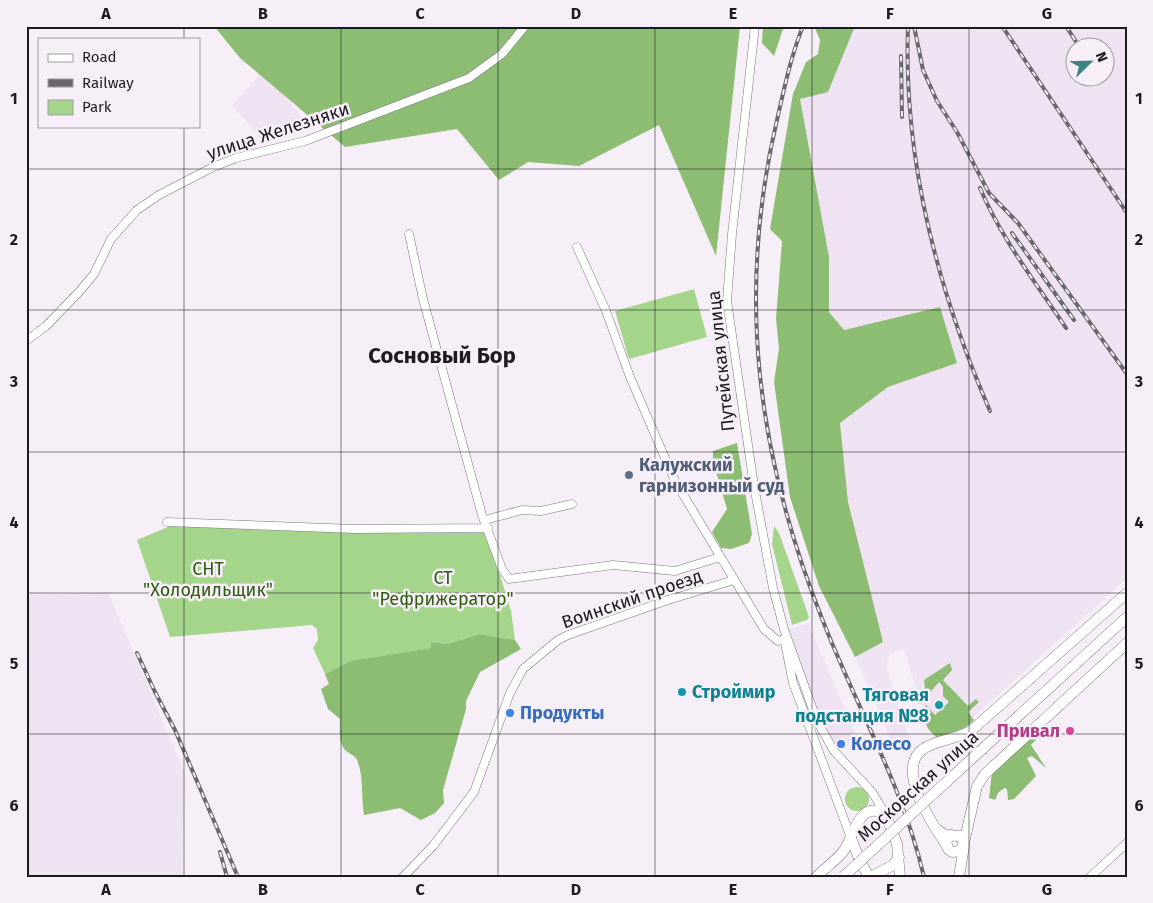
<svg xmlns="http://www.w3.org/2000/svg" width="1153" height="903" font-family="'Fira Sans',sans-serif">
  <rect width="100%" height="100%" fill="#f7eff8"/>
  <path fill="#efe2f2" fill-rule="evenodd" d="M 855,26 L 1127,26 L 1127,578 L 966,724 L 924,714 L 904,649 L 890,654 L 886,666 L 910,742 L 895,748 L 855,657 L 882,641 L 848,502 L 840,423 L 888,387 L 957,363 L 940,307 L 843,330 L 829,312 L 829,257 L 800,99 L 828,91 ZM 1076,48 L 1106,48 L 1106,78 L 1076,78 Z
    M 263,72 L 304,119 L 306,127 L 262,140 L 232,105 Z
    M 108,592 L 185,774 L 182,877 L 26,877 L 26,595 Z
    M 808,623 L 858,740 L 838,751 L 826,731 L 805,682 L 788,630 Z"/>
  <path fill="#a4d58b" d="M 694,289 L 707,337 L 629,359 L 615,311 Z
    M 175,524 L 335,531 L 487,533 L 511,611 L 515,640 L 479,634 L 448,644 L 431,642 L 432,648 L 350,661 L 325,674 L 313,648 L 318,640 L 317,629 L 312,625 L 170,637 L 137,540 Z
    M 774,526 L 779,533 L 809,617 L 807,620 L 792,625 L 772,544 Z
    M845 799a12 12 0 1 1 24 0a12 12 0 1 1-24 0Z"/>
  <path fill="#8cbd73" d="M 214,26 L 740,26 L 716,256 L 659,125 L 579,166 L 528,162 L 499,180 L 457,129 L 345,147 L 240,58 Z
    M 763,26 L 784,26 L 774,56 L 762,43 Z
    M 814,26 L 855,26 L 828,92 L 800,99 L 829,257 L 829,312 L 844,330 L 940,307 L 957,363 L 888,387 L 840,423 L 848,502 L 883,642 L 855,657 L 819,586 L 790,497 L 774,382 L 779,348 L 776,319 L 782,241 L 770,229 L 793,94 L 806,62 L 818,54 L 820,40 Z
    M 737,443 L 752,534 L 749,543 L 731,549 L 721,548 L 712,532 L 727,509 L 713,461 L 713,451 Z
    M 479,634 L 515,640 L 521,649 L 480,672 L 466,701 L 466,709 L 443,790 L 444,803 L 435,813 L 421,820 L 400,808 L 364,815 C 361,797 364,776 357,760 C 355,755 349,754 345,750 C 338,742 340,729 340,719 L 328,709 L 321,689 L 329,684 L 325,674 L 350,661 L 431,648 L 431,642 L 448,644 Z
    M 950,663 L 952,670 L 943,680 L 968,706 L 976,699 L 979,702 L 968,712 L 974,720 C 965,730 950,733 937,738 L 929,730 L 919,712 L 926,705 L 935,715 L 949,702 L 943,696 L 943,687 L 939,682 L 920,704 L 918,704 L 915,695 L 925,688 L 924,680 Z
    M 1045,726 L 1046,729 L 1031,745 L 1046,768 L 1032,756 L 1027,758 L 1036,776 L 1014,799 L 1008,800 L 1007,789 L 1004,788 L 998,793 L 995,800 L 989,798 L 992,772 Z"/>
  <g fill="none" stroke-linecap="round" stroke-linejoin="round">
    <g stroke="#7e777f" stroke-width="9">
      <path id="minor" d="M 755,26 L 732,234 L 727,301 L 754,486 L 773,588 L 784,629 L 817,721 L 834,751 L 872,792 L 886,815
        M 409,234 L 423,299 L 482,515 L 502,569 L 509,579 L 613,565 L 675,571 L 720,557
        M 577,247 L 606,311 L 630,377 L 675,481 L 764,629 L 778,641 L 784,639
        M 26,341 L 46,326 L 79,292 L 94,274 L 111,239 L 137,210 L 159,195 L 213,167 L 236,158 L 305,141 L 469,78 L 502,54 L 525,26
        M 485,520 L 522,510 L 541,511 L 572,504
        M 167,522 L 355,529 L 488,528
        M 785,643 L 793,683 L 851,838
        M 403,877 L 433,846 L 474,792 L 510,693 L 523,669 L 558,640 L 568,635 L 668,600 L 734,580
        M 1090,877 L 1127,843"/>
    </g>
    <g stroke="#7e777f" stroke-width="11">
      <path id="major" d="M 943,785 L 1127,617
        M 938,830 L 945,835 L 961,836 L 964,845 L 959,851 L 952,852 L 948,849 L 946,841 L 951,835
        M 851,838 L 860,861 L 869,877
        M 964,843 L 977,786 L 985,774 L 1127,643
        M 947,846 C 934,826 894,770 923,749 C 938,739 957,740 973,729 L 1127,593
        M 816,877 C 824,869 834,862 842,853 C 854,840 857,797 886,815 L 897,844 L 900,877
        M 871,877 L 893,865 L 899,857
        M 959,877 L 964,846"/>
    </g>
    <use href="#minor" stroke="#fff" stroke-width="8"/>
    <use href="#major" stroke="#fff" stroke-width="10"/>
    <g stroke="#6b666c" stroke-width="4">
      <path id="rail" d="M 803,26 C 791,56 784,89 777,120 C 736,295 757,456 823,621 C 856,706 903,786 924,877
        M 908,26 C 903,158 938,291 990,411
        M 914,26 L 923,70 L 937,101 L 957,132 L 989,193 L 1018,223 L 1127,374
        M 1002,26 L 1127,213
        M 1066,26 L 1080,48
        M 901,56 L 902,117
        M 1100,78 L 1100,79
        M 980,188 C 1001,238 1036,283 1066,328
        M 1012,233 L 1074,320
        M 137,653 L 155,692 L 175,730 L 238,877
        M 220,852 L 227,877"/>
    </g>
    <use href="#rail" stroke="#f7eff8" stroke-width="2" stroke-dasharray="5.5" stroke-linecap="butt"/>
    <g stroke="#7e777f" stroke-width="11" stroke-linecap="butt">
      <path id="major-bridge" d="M 843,877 L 943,785"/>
    </g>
    <use href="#major-bridge" stroke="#fff" stroke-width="10"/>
  </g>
  <path fill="none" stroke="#1e1b1f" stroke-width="1" stroke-opacity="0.55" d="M 184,26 L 184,39M 341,26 L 341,877M 498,26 L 498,877M 655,26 L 655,877M 812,26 L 812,877M 969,26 L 969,877M 184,126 L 184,877M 26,169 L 1127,169M 26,310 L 1127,310M 26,452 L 1127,452M 26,593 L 1127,593M 26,734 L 1127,734"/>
  <circle fill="#5c6f8a" stroke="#f7eff8" stroke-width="2" cx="629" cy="475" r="5"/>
  <g fill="#0f9aa8" stroke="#f7eff8" stroke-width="2">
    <circle cx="682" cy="692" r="5"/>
    <circle cx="939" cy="705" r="5"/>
  </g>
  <g fill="#3f7fe0" stroke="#f7eff8" stroke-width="2">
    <circle cx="510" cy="713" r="5"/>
    <circle cx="841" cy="744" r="5"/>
  </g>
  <circle fill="#d1479c" stroke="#f7eff8" stroke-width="2" cx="1070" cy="731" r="5"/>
  <g text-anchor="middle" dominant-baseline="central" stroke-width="5" stroke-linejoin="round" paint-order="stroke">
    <g font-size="18" fill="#1e1b1f" stroke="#f7eff8">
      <text transform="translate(278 131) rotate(-18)">улица Железняки</text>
      <text transform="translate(721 361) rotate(-96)">Путейская улица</text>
      <text transform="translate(632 599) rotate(-19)">Воинский проезд</text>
      <text transform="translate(918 786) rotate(-42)">Московская улица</text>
    </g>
    <g font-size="18" font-weight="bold" fill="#4e5e75" stroke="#f7eff8" text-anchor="start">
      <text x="639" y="465">Калужский<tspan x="639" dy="21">гарнизонный суд</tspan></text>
    </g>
    <g font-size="18" fill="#305c10" stroke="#f7eff8">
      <text x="208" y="569">СНТ<tspan x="208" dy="21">"Холодильщик"</tspan></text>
      <text x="443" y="578">СТ<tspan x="443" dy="21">"Рефрижератор"</tspan></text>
    </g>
    <g font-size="18" font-weight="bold" fill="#0d838f" stroke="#f7eff8" text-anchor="start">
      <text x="692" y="692">Строймир</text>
      <text x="929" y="695" text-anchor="end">Тяговая<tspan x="929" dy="21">подстанция №8</tspan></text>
    </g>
    <g font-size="18" font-weight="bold" fill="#366cbe" stroke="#f7eff8" text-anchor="start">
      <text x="520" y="713">Продукты</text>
      <text x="851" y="744">Колесо</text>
    </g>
    <g font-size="18" font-weight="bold" fill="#b23c85" stroke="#f7eff8" text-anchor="end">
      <text x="1060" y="731">Привал</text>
    </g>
    <g font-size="22" font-weight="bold" fill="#1e1b1f" stroke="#f7eff8">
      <text x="442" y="355">Сосновый Бор</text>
    </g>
  </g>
  <rect width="1153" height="903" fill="none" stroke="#f7eff8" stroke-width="55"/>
  <rect x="38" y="38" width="162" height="90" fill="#f7eff8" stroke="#a09aa1"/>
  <rect x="48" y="54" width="25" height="8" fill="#ffffff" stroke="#a09aa1"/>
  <text x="82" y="62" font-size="15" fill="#1e1b1f">Road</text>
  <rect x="48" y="79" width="25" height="8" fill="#6b666c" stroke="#a09aa1"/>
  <text x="82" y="88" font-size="15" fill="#1e1b1f">Railway</text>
  <rect x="48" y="100" width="25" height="15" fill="#a4d58b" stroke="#a09aa1"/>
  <text x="82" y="112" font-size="15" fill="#1e1b1f">Park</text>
  <g transform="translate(1090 62) rotate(67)"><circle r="24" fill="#f7eff8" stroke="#a09aa1"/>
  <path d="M0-4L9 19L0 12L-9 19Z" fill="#3a8380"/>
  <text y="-8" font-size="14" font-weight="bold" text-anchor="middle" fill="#1e1b1f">N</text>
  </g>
  <rect x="28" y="28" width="1098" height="848" fill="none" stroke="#1e1b1f" stroke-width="2"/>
  <g font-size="16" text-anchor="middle" font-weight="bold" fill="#1e1b1f">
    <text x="106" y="19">A</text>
    <text x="263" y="19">B</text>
    <text x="420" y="19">C</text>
    <text x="576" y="19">D</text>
    <text x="733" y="19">E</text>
    <text x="890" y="19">F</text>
    <text x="1047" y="19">G</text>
    <text x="14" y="104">1</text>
    <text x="1139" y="104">1</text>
    <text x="14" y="245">2</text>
    <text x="1139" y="245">2</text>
    <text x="14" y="387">3</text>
    <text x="1139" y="387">3</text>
    <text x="14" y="528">4</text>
    <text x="1139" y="528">4</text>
    <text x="14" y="669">5</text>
    <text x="1139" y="669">5</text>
    <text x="14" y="811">6</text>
    <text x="1139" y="811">6</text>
    <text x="106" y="895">A</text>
    <text x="263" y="895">B</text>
    <text x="420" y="895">C</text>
    <text x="576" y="895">D</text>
    <text x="733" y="895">E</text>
    <text x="890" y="895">F</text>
    <text x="1047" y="895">G</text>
  </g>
</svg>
